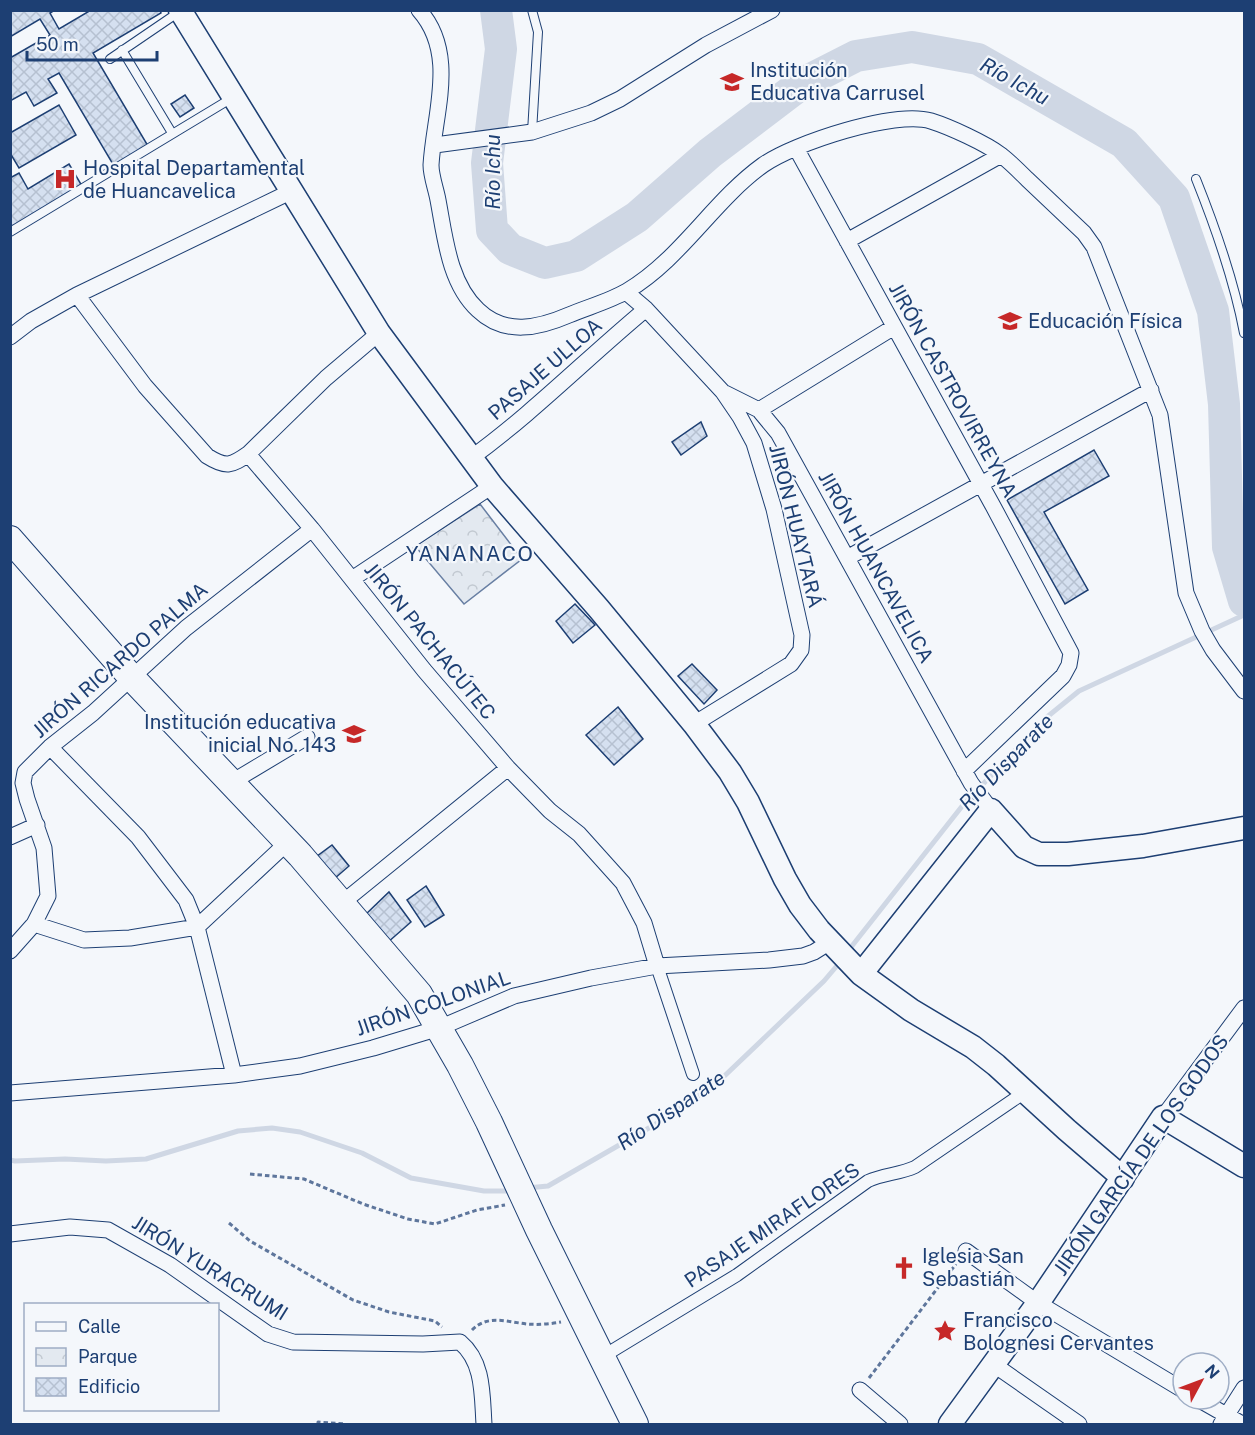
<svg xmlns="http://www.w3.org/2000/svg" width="1255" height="1435" font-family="'Public Sans',sans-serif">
  <defs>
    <pattern id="park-crowns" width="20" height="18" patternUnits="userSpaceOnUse" patternTransform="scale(1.5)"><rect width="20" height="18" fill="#e3e9f0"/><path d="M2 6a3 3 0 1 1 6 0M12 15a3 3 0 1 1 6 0" fill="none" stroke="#c2c9d1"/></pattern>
    <pattern id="building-cross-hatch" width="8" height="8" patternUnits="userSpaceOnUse" patternTransform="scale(1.5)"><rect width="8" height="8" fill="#d5e0f0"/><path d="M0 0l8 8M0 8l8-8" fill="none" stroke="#b6c1d1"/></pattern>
  </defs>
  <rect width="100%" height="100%" fill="#f4f7fb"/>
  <path fill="url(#park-crowns)" stroke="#687fa3" stroke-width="1.5" d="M 480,504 L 522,559 L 464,604 L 415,546 Z"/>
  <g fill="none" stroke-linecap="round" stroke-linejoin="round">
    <path stroke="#cfd7e4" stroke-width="5" d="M 848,951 L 963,805 L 1047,717 L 1079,691 L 1244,615
      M 10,1160 L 15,1161 L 65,1159 L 106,1161 L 146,1159 L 238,1131 L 272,1128 L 300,1132 L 362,1153 L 411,1178 L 484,1191 L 512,1191
      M 527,1188 L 548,1186 L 661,1121 L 716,1084 L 824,981 L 841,961"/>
    <path stroke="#cfd7e4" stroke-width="32" d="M 496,10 L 501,49 L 487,163 L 492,230 L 510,249 L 545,263 L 576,256 L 637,217 L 710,153 L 801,84 L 856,56 L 912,47 L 978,59 L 1124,143 L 1174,198 L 1213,311 L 1224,404 L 1228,547 L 1244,601"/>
  </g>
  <path fill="url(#building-cross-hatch)" stroke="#1d3f73" stroke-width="1.5" d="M 10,10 L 55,10 L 50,13 L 59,29 L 91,10 L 160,10 L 161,13 L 93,53 L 148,146 L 114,166 L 59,73 L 48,79 L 57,93 L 34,106 L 26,92 L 10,101 L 10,58 L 50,35 L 40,19 L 10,37 Z
    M 185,95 L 194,108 L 180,117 L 171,104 Z
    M 59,105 L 76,135 L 19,168 L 10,153 L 10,133 Z
    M 69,164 L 82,186 L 13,227 L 10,223 L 10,178 L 19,173 L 28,189 Z
    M 701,422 L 707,436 L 681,455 L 672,442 Z
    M 1094,450 L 1109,476 L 1044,512 L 1088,590 L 1065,604 L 1007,500 Z
    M 575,604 L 595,625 L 573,643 L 556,621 Z
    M 692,664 L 717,690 L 704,704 L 678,676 Z
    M 618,707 L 643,739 L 614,765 L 586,735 Z
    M 332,845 L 349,866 L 334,879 L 316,857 Z
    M 426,886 L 444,915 L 425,927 L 407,900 Z
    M 389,892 L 411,922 L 387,943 L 365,915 Z"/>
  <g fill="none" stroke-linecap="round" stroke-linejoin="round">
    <g stroke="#1d3f73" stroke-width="10">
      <path id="service" d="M 532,10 L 538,32 L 532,132
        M 122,50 L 172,133
        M 110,59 L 179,12
        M 1196,179 C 1216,229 1234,280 1244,333
        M 10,232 L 232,98"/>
    </g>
    <g stroke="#1d3f73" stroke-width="14">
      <path id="pedestrian" d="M 657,966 L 693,1074
        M 602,1357 L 737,1275 L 868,1181 C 883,1174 900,1174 915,1167 L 1025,1092"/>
    </g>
    <g stroke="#1d3f73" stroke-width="17">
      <path id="minor" d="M 419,10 C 458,54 434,113 431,165 C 431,176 436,189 438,200 C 445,237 449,283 478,310 C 505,336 539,328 569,315 C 588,307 610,301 627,291 C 681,259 713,201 763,165 C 794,143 895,110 931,121 C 950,127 985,143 1001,155 C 1010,162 1019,171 1027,179 C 1046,197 1065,215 1084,233 L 1094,247 L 1160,415 L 1186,593 L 1202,631 L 1213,650 L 1244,691
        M 435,145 L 532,132 L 591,113 L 620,99 L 706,45 L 772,10
        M 796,148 L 993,506 L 1071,653 L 1069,665 L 1063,676 L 964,771
        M 847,241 L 1001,155
        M 626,292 L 646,309 L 723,392 L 740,417 L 754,443 L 774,509 L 802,635 L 801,650 L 791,664 L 694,724
        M 77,295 L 145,386 L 207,456 C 226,468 231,466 248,454 L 312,529 L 424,670 L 508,768 L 550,811 L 579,834 L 623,883 L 644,923 L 657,966
        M 10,337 L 31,321 L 77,295 L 290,192
        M 725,393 L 759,410 L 778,433 L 971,783 L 991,810
        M 759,410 L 894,327
        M 248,454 L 326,378 L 379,333
        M 471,458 C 533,413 587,358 646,309
        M 847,558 L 1151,390
        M 352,579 L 492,486
        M 50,747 L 138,837 L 186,900 L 197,927 L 234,1075
        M 232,782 L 307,737
        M 10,837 L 37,825
        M 342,903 L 508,768
        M 34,924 L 84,940 L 130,938 L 197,927 L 288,842
        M 10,951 L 34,924 L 48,896 L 44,848 L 27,799 L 23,783 L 25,772 L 50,747 L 93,713 L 186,628 L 312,529
        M 10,1093 L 234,1075 L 300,1066 L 373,1048 L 439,1028 L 514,996 L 591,978 L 657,966 L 769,960 L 803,956 L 814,952 L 830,942
        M 1163,1117 L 1244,1008
        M 10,1234 L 70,1227 L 108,1230 L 170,1265 L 268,1334 L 293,1342 L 423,1344 L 460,1342 C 484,1362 482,1395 484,1424
        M 966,1251 L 1038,1303 L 1183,1390
        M 993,1364 L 1079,1424
        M 860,1390 L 900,1424
        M 1198,1399 L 1242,1424
        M 1221,1424 L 1244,1388"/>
    </g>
    <g stroke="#1d3f73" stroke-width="25">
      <path id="secondary" d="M 180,10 L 379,333 L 492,486 L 599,609 L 694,724 L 730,772 L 748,802 L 785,879 L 800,905 L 819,930 L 861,974 L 911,1010 L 973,1047 L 996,1065 L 1067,1130 L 1123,1178
        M 861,974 L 991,810 L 1024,847 L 1039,854 L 1068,854 L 1143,846 L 1244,828
        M 950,1424 L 1038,1303 L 1163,1117 L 1244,1166"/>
    </g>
    <g stroke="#1d3f73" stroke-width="28">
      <path id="trunk" d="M 10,539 L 132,678 L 300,855 L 419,994 L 460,1065 L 489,1122 L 539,1230 L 635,1424"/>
    </g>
    <path stroke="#5e769c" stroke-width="3" stroke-dasharray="4.5 3" stroke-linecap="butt" d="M 250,1174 L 304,1179 L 363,1204 L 408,1219 L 435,1224 L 477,1210 L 505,1205
      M 229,1223 L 250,1241 L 353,1300 L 389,1312 L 435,1321 L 442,1327
      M 472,1330 C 488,1314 507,1322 527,1324 C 538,1325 550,1324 561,1322
      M 869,1378 L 956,1264
      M 318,1424 L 318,1422 L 345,1424"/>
    <use href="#service" stroke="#f4f7fb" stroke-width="8"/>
    <use href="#pedestrian" stroke="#f4f7fb" stroke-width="12"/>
    <use href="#minor" stroke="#f4f7fb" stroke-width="15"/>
    <use href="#secondary" stroke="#f4f7fb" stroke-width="22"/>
    <use href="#trunk" stroke="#f4f7fb" stroke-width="26"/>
  </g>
  <defs>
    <g id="school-bare" transform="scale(1.8)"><path d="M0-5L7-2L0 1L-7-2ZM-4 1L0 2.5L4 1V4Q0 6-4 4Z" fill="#c62828" stroke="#f4f7fb" stroke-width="2.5" paint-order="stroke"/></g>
    <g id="hospital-bare" transform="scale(1.8)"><path d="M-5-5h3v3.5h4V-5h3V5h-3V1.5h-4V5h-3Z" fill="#c62828" stroke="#f4f7fb" stroke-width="2.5" paint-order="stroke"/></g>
    <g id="church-bare" transform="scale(1.8)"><path d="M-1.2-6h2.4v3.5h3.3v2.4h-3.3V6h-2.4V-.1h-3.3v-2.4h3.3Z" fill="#c62828" stroke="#f4f7fb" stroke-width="2.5" paint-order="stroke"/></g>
    <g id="sight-bare" transform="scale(1.8)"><path d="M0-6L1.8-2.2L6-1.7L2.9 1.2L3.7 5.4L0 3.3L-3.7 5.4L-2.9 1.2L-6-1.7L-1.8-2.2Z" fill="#c62828" stroke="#f4f7fb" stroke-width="2.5" paint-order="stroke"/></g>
  </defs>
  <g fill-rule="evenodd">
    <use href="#school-bare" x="732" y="82"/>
    <use href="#hospital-bare" x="65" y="179"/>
    <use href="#school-bare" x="1010" y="321"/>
    <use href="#school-bare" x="354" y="734"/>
    <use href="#church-bare" x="904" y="1268"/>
    <use href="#sight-bare" x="945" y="1331"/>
  </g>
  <g text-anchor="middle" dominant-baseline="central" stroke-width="4.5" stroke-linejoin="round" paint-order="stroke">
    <g font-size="20" fill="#1d3f73" stroke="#f4f7fb" text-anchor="start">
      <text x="750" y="70">Institución<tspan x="750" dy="23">Educativa Carrusel</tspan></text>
      <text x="83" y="168">Hospital Departamental<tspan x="83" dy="23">de Huancavelica</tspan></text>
      <text x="1028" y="321">Educación Física</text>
      <text x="336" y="722" text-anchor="end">Institución educativa<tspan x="336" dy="23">inicial No. 143</tspan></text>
      <text x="922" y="1256">Iglesia San<tspan x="922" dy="23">Sebastián</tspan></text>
      <text x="963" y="1320">Francisco<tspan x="963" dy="23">Bolognesi Cervantes</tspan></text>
    </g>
    <g font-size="20" fill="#1d3f73" stroke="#f4f7fb">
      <text transform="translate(545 369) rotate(-41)">PASAJE ULLOA</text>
      <text transform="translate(953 390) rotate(61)">JIRÓN CASTROVIRREYNA</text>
      <text transform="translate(796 526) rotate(76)">JIRÓN HUAYTARÁ</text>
      <text transform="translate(876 567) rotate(61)">JIRÓN HUANCAVELICA</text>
      <text transform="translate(430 641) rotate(51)">JIRÓN PACHACÚTEC</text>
      <text transform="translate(120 660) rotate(-41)">JIRÓN RICARDO PALMA</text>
      <text transform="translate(433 1003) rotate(-19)">JIRÓN COLONIAL</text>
      <text transform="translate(1141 1155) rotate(-55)">JIRÓN GARCÍA DE LOS GODOS</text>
      <text transform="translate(772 1225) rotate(-34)">PASAJE MIRAFLORES</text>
      <text transform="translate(210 1268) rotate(32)">JIRÓN YURACRUMI</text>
    </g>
    <g font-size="21" font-style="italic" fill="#1d3f73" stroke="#f4f7fb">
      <text transform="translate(1015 81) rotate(29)">Río Ichu</text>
      <text transform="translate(492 172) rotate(-90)">Río Ichu</text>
      <text transform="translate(1006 762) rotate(-46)">Río Disparate</text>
      <text transform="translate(671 1110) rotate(-34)">Río Disparate</text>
    </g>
    <g font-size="21" letter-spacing="1.5" fill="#1d3f73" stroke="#f4f7fb">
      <text x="470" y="553">YANANACO</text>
    </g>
  </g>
  <rect width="1255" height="1435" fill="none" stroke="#1d3f73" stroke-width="24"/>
  <rect x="24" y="1303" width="195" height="108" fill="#f4f7fb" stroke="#9eadc5" stroke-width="1.5"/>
  <rect x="36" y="1322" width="30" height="9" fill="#f4f7fb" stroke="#9eadc5" stroke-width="1.5"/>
  <text x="78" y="1333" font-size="18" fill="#1d3f73">Calle</text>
  <rect x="36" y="1348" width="30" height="18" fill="url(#park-crowns)" stroke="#9eadc5" stroke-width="1.5"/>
  <text x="78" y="1363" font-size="18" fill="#1d3f73">Parque</text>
  <rect x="36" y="1378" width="30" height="18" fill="url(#building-cross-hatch)" stroke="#9eadc5" stroke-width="1.5"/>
  <text x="78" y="1393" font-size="18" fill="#1d3f73">Edificio</text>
  <g transform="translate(1201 1381) rotate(49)"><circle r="28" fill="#f4f7fb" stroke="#9eadc5" stroke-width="1.5"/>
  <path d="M0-4.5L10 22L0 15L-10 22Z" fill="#c62828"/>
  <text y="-9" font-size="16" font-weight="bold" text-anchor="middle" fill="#1d3f73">N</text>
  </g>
  <path d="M27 51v9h130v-9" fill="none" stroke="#1d3f73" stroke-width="3"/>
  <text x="36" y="51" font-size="18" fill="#1d3f73" stroke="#f4f7fb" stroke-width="4.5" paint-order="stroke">50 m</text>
</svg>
